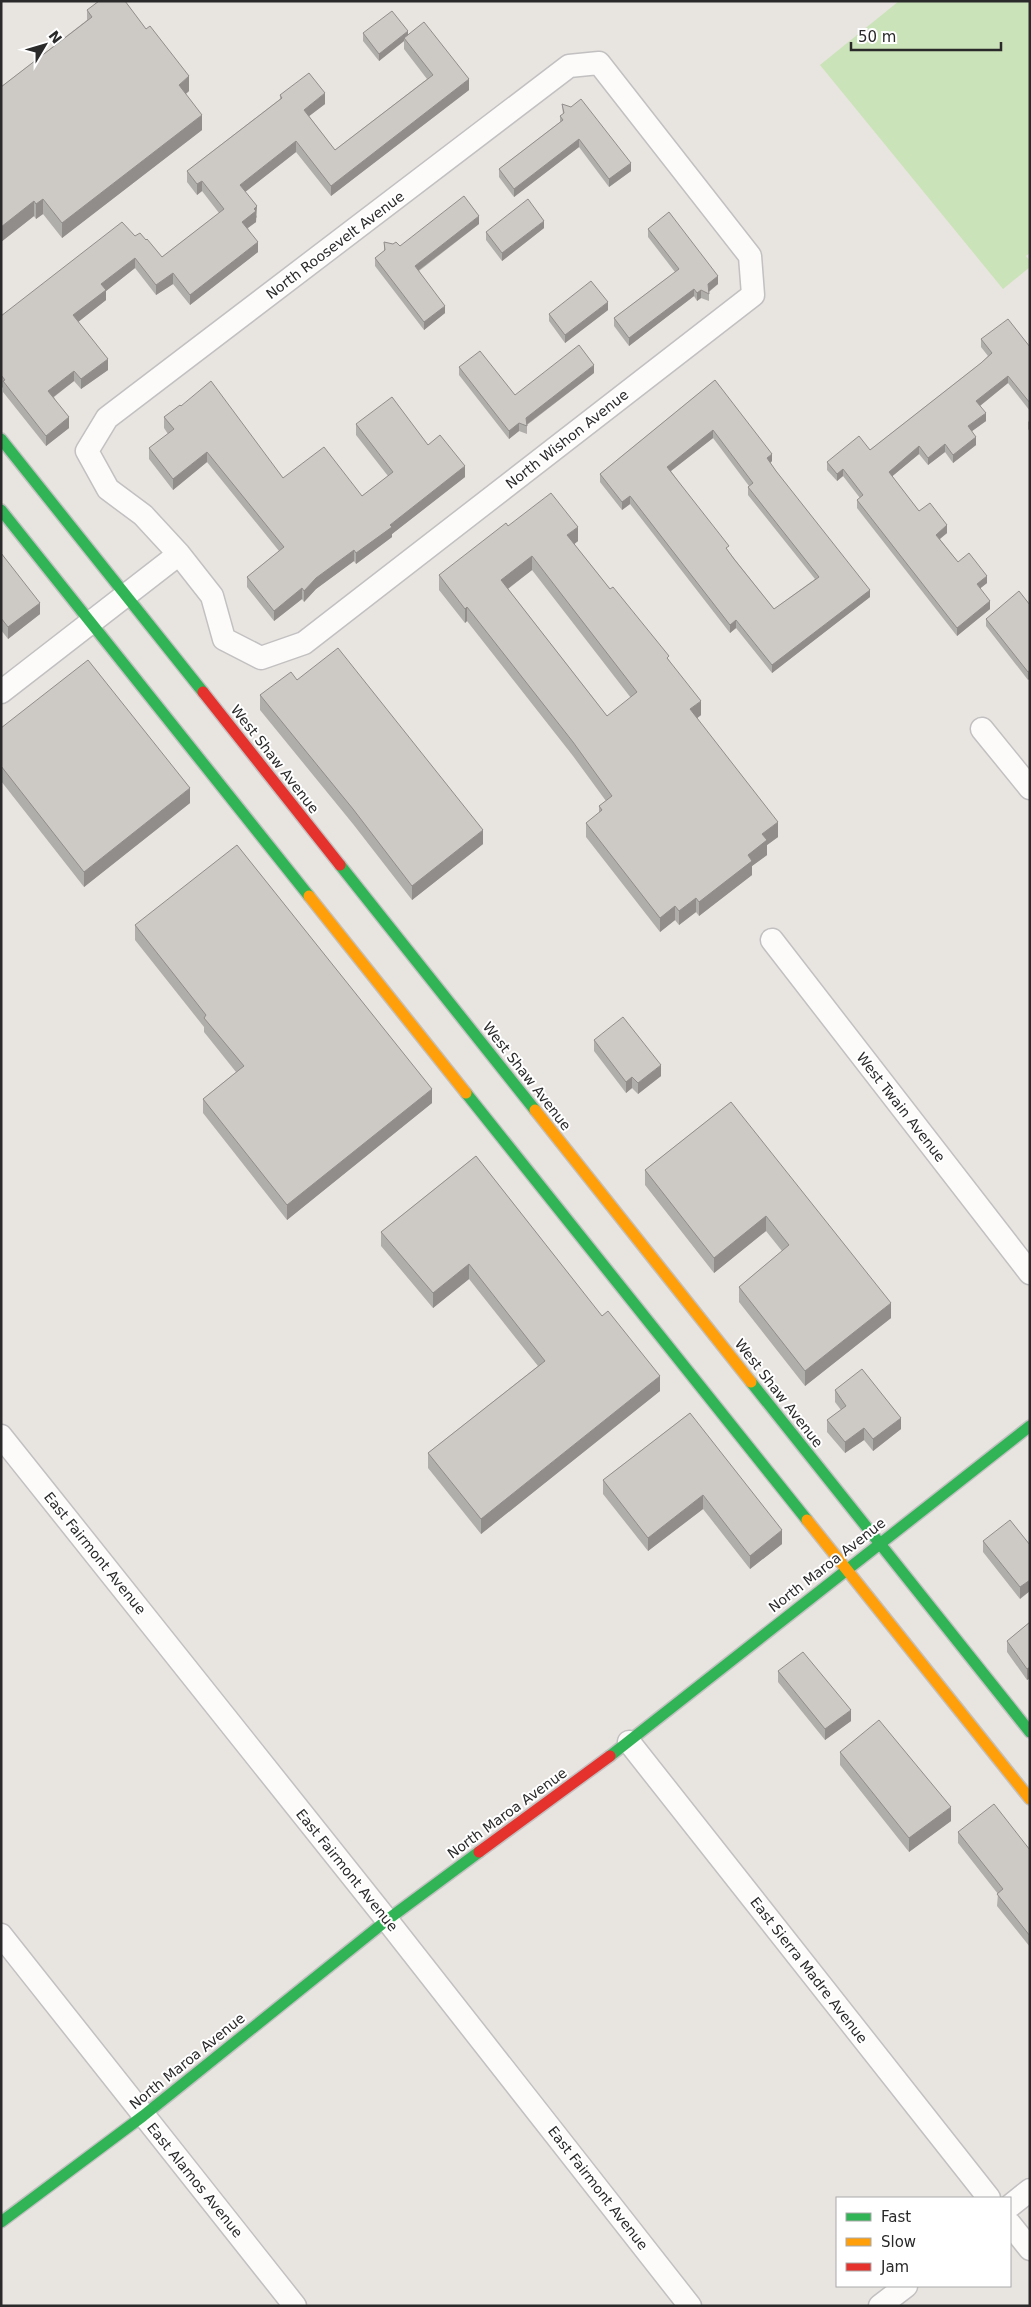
<svg xmlns="http://www.w3.org/2000/svg" width="1031" height="2307" font-family="'DejaVu Sans',sans-serif">
  <rect width="100%" height="100%" fill="#e8e4e0"/>
  <path fill="#cbe3b8" d="M 899,1 L 1030,1 L 1030,253 L 1026,256 L 1030,261 L 1030,267 L 1003,289 L 820,65 Z"/>
  <g fill="none" stroke-linecap="round" stroke-linejoin="round">
    <g stroke="#c2c0c1" stroke-width="25">
      <path id="street" d="M 599,63 L 750,256 L 753,295 L 304,643 L 261,658 L 224,639 L 212,596 L 179,554 L 143,515 L 108,489 L 87,451 L 107,418 L 569,66 Z
        M 1,692 L 179,554
        M 982,729 L 1030,788
        M 772,940 L 1030,1273
        M 1,1436 L 387,1920 L 690,2306
        M 629,1742 L 989,2198
        M 1,1935 L 295,2306
        M 1010,2206 L 1030,2190
        M 1010,2224 L 1030,2249
        M 880,2306 L 906,2286"/>
    </g>
    <g stroke="#c2c0c1" stroke-width="14">
      <path id="fast" d="M 1,439 L 203,692
        M 1,510 L 309,896
        M 340,865 L 535,1110
        M 466,1093 L 807,1520
        M 751,1382 L 1030,1732
        M 610,1756 L 1030,1426
        M 1,2222 L 143,2116 L 387,1920 L 479,1852"/>
    </g>
    <g stroke="#c2c0c1" stroke-width="14">
      <path id="slow" d="M 309,896 L 466,1093
        M 535,1110 L 751,1382
        M 807,1520 L 1030,1799"/>
    </g>
    <g stroke="#c2c0c1" stroke-width="14">
      <path id="jam" d="M 203,692 L 340,865
        M 479,1852 L 610,1756"/>
    </g>
    <use href="#street" stroke="#fcfbfa" stroke-width="22"/>
    <use href="#fast" stroke="#30b455" stroke-width="11"/>
    <use href="#slow" stroke="#ff9f0a" stroke-width="11"/>
    <use href="#jam" stroke="#e5322d" stroke-width="11"/>
  </g>
  <path fill="#b0aeaa" fill-rule="evenodd" d="M 87,10 L 189,91 L 186,94 L 202,130 L 62,238 L 43,214 L 36,219 L 34,216 L 1,242 L 1,87 L 87,20 Z
    M 363,33 L 408,36 L 469,90 L 331,196 L 296,152 L 245,192 L 257,217 L 256,218 L 256,222 L 248,228 L 258,252 L 190,305 L 173,284 L 156,295 L 135,268 L 106,291 L 106,300 L 78,322 L 108,370 L 81,389 L 74,381 L 54,397 L 69,428 L 46,446 L 3,392 L 3,388 L 1,386 L 1,316 L 135,236 L 146,240 L 162,257 L 219,213 L 202,191 L 197,195 L 187,182 L 187,171 L 280,99 L 280,95 L 325,104 L 309,116 L 335,150 L 427,79 L 404,49 L 404,41 L 379,61 L 363,41 Z
    M 562,104 L 631,171 L 609,187 L 579,147 L 514,197 L 499,177 L 499,169 L 560,122 L 560,116 L 563,114 Z
    M 479,224 L 419,271 L 445,313 L 424,330 L 375,266 L 375,258 L 384,251 L 384,242 L 400,246 Z
    M 544,228 L 502,261 L 486,240 L 486,232 Z
    M 648,229 L 718,284 L 709,292 L 709,301 L 701,298 L 697,301 L 694,296 L 629,346 L 614,326 L 614,318 L 675,272 L 648,237 Z
    M 608,310 L 565,343 L 549,321 L 549,314 Z
    M 981,339 L 1030,347 L 1030,411 L 1008,383 L 980,406 L 986,421 L 972,431 L 976,445 L 953,463 L 945,452 L 928,465 L 919,454 L 892,476 L 919,511 L 947,533 L 940,539 L 958,562 L 987,583 L 980,588 L 990,609 L 957,636 L 857,508 L 857,500 L 860,498 L 843,476 L 837,481 L 827,470 L 827,462 L 870,450 L 981,363 L 988,356 L 981,347 Z
    M 459,367 L 515,395 L 594,373 L 527,425 L 527,434 L 519,431 L 509,439 L 459,375 Z
    M 715,380 L 772,461 L 770,463 L 776,471 L 870,597 L 772,673 L 736,628 L 730,633 L 630,504 L 622,510 L 600,482 L 600,474 ZM 713,438 L 749,486 L 748,487 L 748,495 L 815,579 L 774,609 L 729,552 L 671,471 Z
    M 181,406 L 283,478 L 362,496 L 388,476 L 356,435 L 356,424 L 428,445 L 465,477 L 392,534 L 392,537 L 356,564 L 354,561 L 316,589 L 304,602 L 302,599 L 274,621 L 247,587 L 247,577 L 279,551 L 207,462 L 173,490 L 149,459 L 149,448 L 168,434 L 164,428 L 164,417 Z
    M 1030,420 L 1030,432 L 1028,429 L 1028,422 Z
    M 508,526 L 578,541 L 574,544 L 610,589 L 669,660 L 701,715 L 697,718 L 778,837 L 767,845 L 767,855 L 752,866 L 752,875 L 699,916 L 696,912 L 679,925 L 675,920 L 660,932 L 586,837 L 586,823 L 599,813 L 599,806 L 606,801 L 573,756 L 467,621 L 465,623 L 439,590 L 439,575 ZM 532,570 L 631,698 L 607,716 L 508,589 Z
    M 1,553 L 40,614 L 8,639 L 1,630 Z
    M 1030,605 L 1030,678 L 1028,680 L 986,626 L 986,619 Z
    M 297,680 L 483,844 L 412,900 L 353,824 L 260,710 L 260,695 Z
    M 1,728 L 190,803 L 84,887 L 1,781 Z
    M 135,925 L 432,1103 L 287,1220 L 203,1113 L 203,1099 L 236,1072 L 204,1032 L 204,1027 L 135,940 Z
    M 594,1040 L 661,1076 L 638,1094 L 632,1088 L 626,1093 L 594,1051 Z
    M 731,1102 L 891,1318 L 805,1386 L 739,1302 L 739,1287 L 782,1251 L 766,1231 L 714,1273 L 645,1185 L 645,1170 Z
    M 476,1156 L 660,1391 L 481,1534 L 428,1468 L 428,1453 L 538,1366 L 469,1279 L 433,1308 L 381,1246 L 381,1232 Z
    M 835,1390 L 901,1429 L 873,1451 L 864,1440 L 845,1453 L 827,1432 L 827,1420 L 841,1410 L 835,1402 Z
    M 690,1413 L 782,1544 L 750,1569 L 703,1509 L 648,1551 L 603,1494 L 603,1480 Z
    M 983,1541 L 1030,1545 L 1020,1599 L 983,1552 Z
    M 1030,1622 L 1030,1678 L 1027,1680 L 1007,1652 L 1007,1641 Z
    M 778,1671 L 851,1721 L 825,1740 L 778,1682 Z
    M 840,1752 L 951,1821 L 909,1852 L 840,1765 Z
    M 958,1832 L 1030,1850 L 1030,1947 L 997,1906 L 998,1894 L 958,1843 Z"/>
  <path fill="#908d8b" d="M 408,31 L 408,39 L 404,38 L 404,41 L 379,61 L 379,54 Z
    M 189,76 L 189,91 L 179,99 L 179,85 Z
    M 469,79 L 469,90 L 331,196 L 331,186 Z
    M 325,93 L 325,104 L 304,120 L 304,110 Z
    M 202,115 L 202,130 L 62,238 L 62,223 Z
    M 579,139 L 579,147 L 514,197 L 514,189 Z
    M 296,141 L 296,152 L 240,196 L 240,185 Z
    M 631,163 L 631,171 L 609,187 L 609,179 Z
    M 202,181 L 202,191 L 197,195 L 197,184 Z
    M 43,199 L 43,214 L 36,219 L 36,204 Z
    M 34,201 L 34,216 L 1,242 L 1,227 Z
    M 257,206 L 256,222 L 242,232 L 242,222 Z
    M 479,216 L 479,224 L 415,273 L 415,266 Z
    M 544,221 L 544,228 L 502,261 L 502,253 Z
    M 258,242 L 258,252 L 190,305 L 190,295 Z
    M 135,258 L 135,268 L 106,291 L 106,300 L 73,326 L 73,315 L 101,284 Z
    M 173,273 L 173,284 L 156,295 L 156,285 Z
    M 718,276 L 718,284 L 708,292 L 708,284 Z
    M 694,289 L 694,296 L 629,346 L 629,338 Z
    M 701,290 L 701,298 L 697,301 L 697,293 Z
    M 608,302 L 608,310 L 565,343 L 565,335 Z
    M 445,306 L 445,313 L 424,330 L 424,322 Z
    M 108,359 L 108,370 L 81,389 L 81,379 Z
    M 594,365 L 594,373 L 526,425 L 526,418 Z
    M 74,371 L 74,381 L 48,401 L 48,391 Z
    M 1008,376 L 1008,383 L 976,409 L 976,401 Z
    M 986,413 L 986,421 L 968,434 L 968,426 Z
    M 69,417 L 69,428 L 46,446 L 46,436 Z
    M 519,423 L 519,431 L 509,439 L 509,431 Z
    M 713,430 L 713,438 L 667,474 L 667,467 Z
    M 976,437 L 976,445 L 953,463 L 953,455 Z
    M 945,444 L 945,452 L 928,465 L 928,458 Z
    M 919,446 L 919,454 L 889,479 L 889,472 Z
    M 207,452 L 207,462 L 173,490 L 173,479 Z
    M 772,454 L 772,461 L 767,466 L 767,458 Z
    M 465,466 L 465,477 L 392,534 L 392,537 L 356,564 L 356,553 L 390,525 Z
    M 843,469 L 843,476 L 837,481 L 837,474 Z
    M 630,496 L 630,504 L 622,510 L 622,502 Z
    M 947,525 L 947,533 L 936,542 L 936,535 Z
    M 578,527 L 578,541 L 567,550 L 567,535 Z
    M 354,550 L 354,561 L 316,589 L 304,602 L 304,591 L 316,578 Z
    M 532,556 L 532,570 L 501,594 L 501,580 Z
    M 987,576 L 987,583 L 977,591 L 977,584 Z
    M 302,588 L 302,599 L 274,621 L 274,611 Z
    M 870,590 L 870,597 L 772,673 L 772,665 Z
    M 990,601 L 990,609 L 957,636 L 957,628 Z
    M 40,603 L 40,614 L 8,639 L 8,627 Z
    M 467,607 L 467,621 L 465,623 L 465,609 Z
    M 736,620 L 736,628 L 730,633 L 730,625 Z
    M 1030,671 L 1030,678 L 1028,680 L 1028,672 Z
    M 701,701 L 701,715 L 690,724 L 690,709 Z
    M 190,788 L 190,803 L 84,887 L 84,872 Z
    M 778,822 L 778,837 L 767,845 L 767,855 L 752,866 L 752,875 L 699,916 L 699,902 L 762,834 Z
    M 483,830 L 483,844 L 412,900 L 412,886 Z
    M 696,898 L 696,912 L 679,925 L 679,911 Z
    M 675,906 L 675,920 L 660,932 L 660,918 Z
    M 661,1065 L 661,1076 L 638,1094 L 638,1083 Z
    M 632,1077 L 632,1088 L 626,1093 L 626,1082 Z
    M 432,1089 L 432,1103 L 287,1220 L 287,1205 Z
    M 766,1216 L 766,1231 L 714,1273 L 714,1258 Z
    M 469,1264 L 469,1279 L 433,1308 L 433,1293 Z
    M 891,1303 L 891,1318 L 805,1386 L 805,1371 Z
    M 660,1376 L 660,1391 L 481,1534 L 481,1519 Z
    M 901,1418 L 901,1429 L 873,1451 L 873,1439 Z
    M 864,1428 L 864,1440 L 845,1453 L 845,1442 Z
    M 703,1495 L 703,1509 L 648,1551 L 648,1538 Z
    M 782,1530 L 782,1544 L 750,1569 L 750,1556 Z
    M 1030,1580 L 1030,1591 L 1020,1599 L 1020,1587 Z
    M 1030,1667 L 1030,1678 L 1027,1680 L 1027,1669 Z
    M 851,1710 L 851,1721 L 825,1740 L 825,1729 Z
    M 951,1807 L 951,1821 L 909,1852 L 909,1838 Z"/>
  <path fill="#cdcac6" stroke="#908d8b" fill-rule="evenodd" d="M 99,1 L 125,1 L 146,29 L 150,26 L 189,76 L 179,85 L 202,115 L 62,223 L 43,199 L 36,204 L 34,201 L 1,227 L 1,87 L 92,17 L 87,10 Z
    M 392,11 L 408,31 L 379,54 L 363,33 Z
    M 424,22 L 469,79 L 331,186 L 296,141 L 240,185 L 257,206 L 254,209 L 256,211 L 242,222 L 258,242 L 190,295 L 173,273 L 156,285 L 135,258 L 101,284 L 106,290 L 73,315 L 108,359 L 81,379 L 74,371 L 48,391 L 69,417 L 46,436 L 3,381 L 5,380 L 1,375 L 1,316 L 122,222 L 135,236 L 140,233 L 146,240 L 147,239 L 162,257 L 224,209 L 202,181 L 197,184 L 187,171 L 282,98 L 280,95 L 309,73 L 325,93 L 304,110 L 335,150 L 433,75 L 404,38 Z
    M 581,99 L 631,163 L 609,179 L 579,139 L 514,189 L 499,169 L 563,120 L 560,116 L 564,113 L 562,104 L 571,107 Z
    M 464,196 L 479,216 L 415,266 L 445,306 L 424,322 L 375,258 L 385,250 L 384,242 L 393,244 L 396,242 L 400,246 Z
    M 528,199 L 544,221 L 502,253 L 486,232 Z
    M 669,212 L 718,276 L 708,284 L 709,294 L 701,290 L 697,293 L 694,289 L 629,338 L 614,318 L 679,269 L 648,229 Z
    M 591,281 L 608,302 L 565,335 L 549,314 Z
    M 1008,319 L 1030,347 L 1030,403 L 1008,376 L 976,401 L 986,413 L 968,426 L 976,437 L 953,455 L 945,444 L 928,458 L 919,446 L 889,472 L 919,511 L 930,503 L 947,525 L 936,535 L 958,562 L 969,553 L 987,576 L 977,584 L 990,601 L 957,628 L 857,500 L 863,495 L 843,469 L 837,474 L 827,462 L 859,436 L 870,450 L 981,363 L 992,353 L 981,339 Z
    M 579,345 L 594,365 L 526,418 L 527,426 L 519,423 L 509,431 L 459,367 L 480,351 L 515,395 Z
    M 715,380 L 772,454 L 767,458 L 776,471 L 870,590 L 772,665 L 736,620 L 730,625 L 630,496 L 622,502 L 600,474 ZM 713,430 L 753,483 L 748,487 L 819,577 L 774,609 L 734,559 L 726,548 L 729,546 L 667,467 Z
    M 211,381 L 283,478 L 324,447 L 362,496 L 393,472 L 356,424 L 392,397 L 428,445 L 440,435 L 465,466 L 390,525 L 392,527 L 356,553 L 354,550 L 316,578 L 304,591 L 302,588 L 274,611 L 247,577 L 284,547 L 207,452 L 173,479 L 149,448 L 174,429 L 164,417 L 180,405 L 181,406 Z
    M 551,493 L 578,527 L 567,535 L 610,589 L 613,587 L 669,656 L 667,658 L 701,701 L 690,709 L 778,822 L 762,834 L 767,840 L 748,855 L 752,861 L 699,902 L 696,898 L 679,911 L 675,906 L 660,918 L 586,823 L 602,810 L 599,806 L 612,796 L 573,742 L 467,607 L 465,609 L 439,575 L 506,523 L 508,526 ZM 532,556 L 637,692 L 607,716 L 501,580 Z
    M 1,553 L 40,603 L 8,627 L 1,618 Z
    M 1019,591 L 1030,605 L 1030,671 L 1028,672 L 986,619 Z
    M 338,648 L 483,830 L 412,886 L 353,809 L 260,695 L 291,672 L 297,680 Z
    M 88,660 L 190,788 L 84,872 L 1,766 L 1,728 Z
    M 237,845 L 432,1089 L 287,1205 L 203,1099 L 244,1066 L 204,1018 L 206,1015 L 135,925 Z
    M 623,1017 L 661,1065 L 638,1083 L 632,1077 L 626,1082 L 594,1040 Z
    M 731,1102 L 891,1303 L 805,1371 L 739,1287 L 789,1245 L 766,1216 L 714,1258 L 645,1170 Z
    M 476,1156 L 602,1316 L 608,1311 L 660,1376 L 481,1519 L 428,1453 L 545,1361 L 469,1264 L 433,1293 L 381,1232 Z
    M 862,1369 L 901,1418 L 873,1439 L 864,1428 L 845,1442 L 827,1420 L 846,1406 L 835,1390 Z
    M 690,1413 L 782,1530 L 750,1556 L 703,1495 L 648,1538 L 603,1480 Z
    M 1010,1520 L 1030,1545 L 1030,1580 L 1020,1587 L 983,1541 Z
    M 1030,1622 L 1030,1667 L 1027,1669 L 1007,1641 Z
    M 803,1652 L 851,1710 L 825,1729 L 778,1671 Z
    M 879,1720 L 951,1807 L 909,1838 L 840,1752 Z
    M 994,1804 L 1030,1850 L 1030,1936 L 997,1894 L 1003,1889 L 958,1832 Z"/>
  <g text-anchor="middle" dominant-baseline="central" stroke-width="4" stroke-linejoin="round" paint-order="stroke">
    <g font-size="14" fill="#2a2a2a" stroke="#fff">
      <text transform="translate(335 245) rotate(-37)">North Roosevelt Avenue</text>
      <text transform="translate(567 439) rotate(-38)">North Wishon Avenue</text>
      <text transform="translate(275 759) rotate(52)">West Shaw Avenue</text>
      <text transform="translate(527 1076) rotate(52)">West Shaw Avenue</text>
      <text transform="translate(901 1107) rotate(52)">West Twain Avenue</text>
      <text transform="translate(779 1393) rotate(52)">West Shaw Avenue</text>
      <text transform="translate(95 1553) rotate(51)">East Fairmont Avenue</text>
      <text transform="translate(827 1565) rotate(-38)">North Maroa Avenue</text>
      <text transform="translate(507 1813) rotate(-36)">North Maroa Avenue</text>
      <text transform="translate(347 1870) rotate(51)">East Fairmont Avenue</text>
      <text transform="translate(809 1970) rotate(52)">East Sierra Madre Avenue</text>
      <text transform="translate(187 2061) rotate(-39)">North Maroa Avenue</text>
      <text transform="translate(195 2180) rotate(51)">East Alamos Avenue</text>
      <text transform="translate(598 2188) rotate(52)">East Fairmont Avenue</text>
    </g>
  </g>
  <rect width="1031" height="2307" fill="none" stroke="#2a2a2a" stroke-width="5"/>
  <rect x="836" y="2197" width="175" height="90" fill="#ffffff" stroke="#aaaaaa"/>
  <rect x="846" y="2213" width="25" height="8" fill="#30b455" stroke="#aaaaaa"/>
  <text x="881" y="2222" font-size="15" fill="#2a2a2a">Fast</text>
  <rect x="846" y="2238" width="25" height="8" fill="#ff9f0a" stroke="#aaaaaa"/>
  <text x="881" y="2247" font-size="15" fill="#2a2a2a">Slow</text>
  <rect x="846" y="2263" width="25" height="8" fill="#e5322d" stroke="#aaaaaa"/>
  <text x="881" y="2272" font-size="15" fill="#2a2a2a">Jam</text>
  <g transform="translate(45 45) rotate(52)" stroke="#ffffff" stroke-width="4" paint-order="stroke">
  <path d="M0-4L9 19L0 12L-9 19Z" fill="#2a2a2a"/>
  <text y="-8" font-size="14" font-weight="bold" text-anchor="middle" fill="#2a2a2a">N</text>
  </g>
  <path d="M851 42v8h150v-8" fill="none" stroke="#2a2a2a" stroke-width="2.5"/>
  <text x="858" y="42" font-size="15" fill="#2a2a2a" stroke="#ffffff" stroke-width="4" paint-order="stroke">50 m</text>
</svg>
